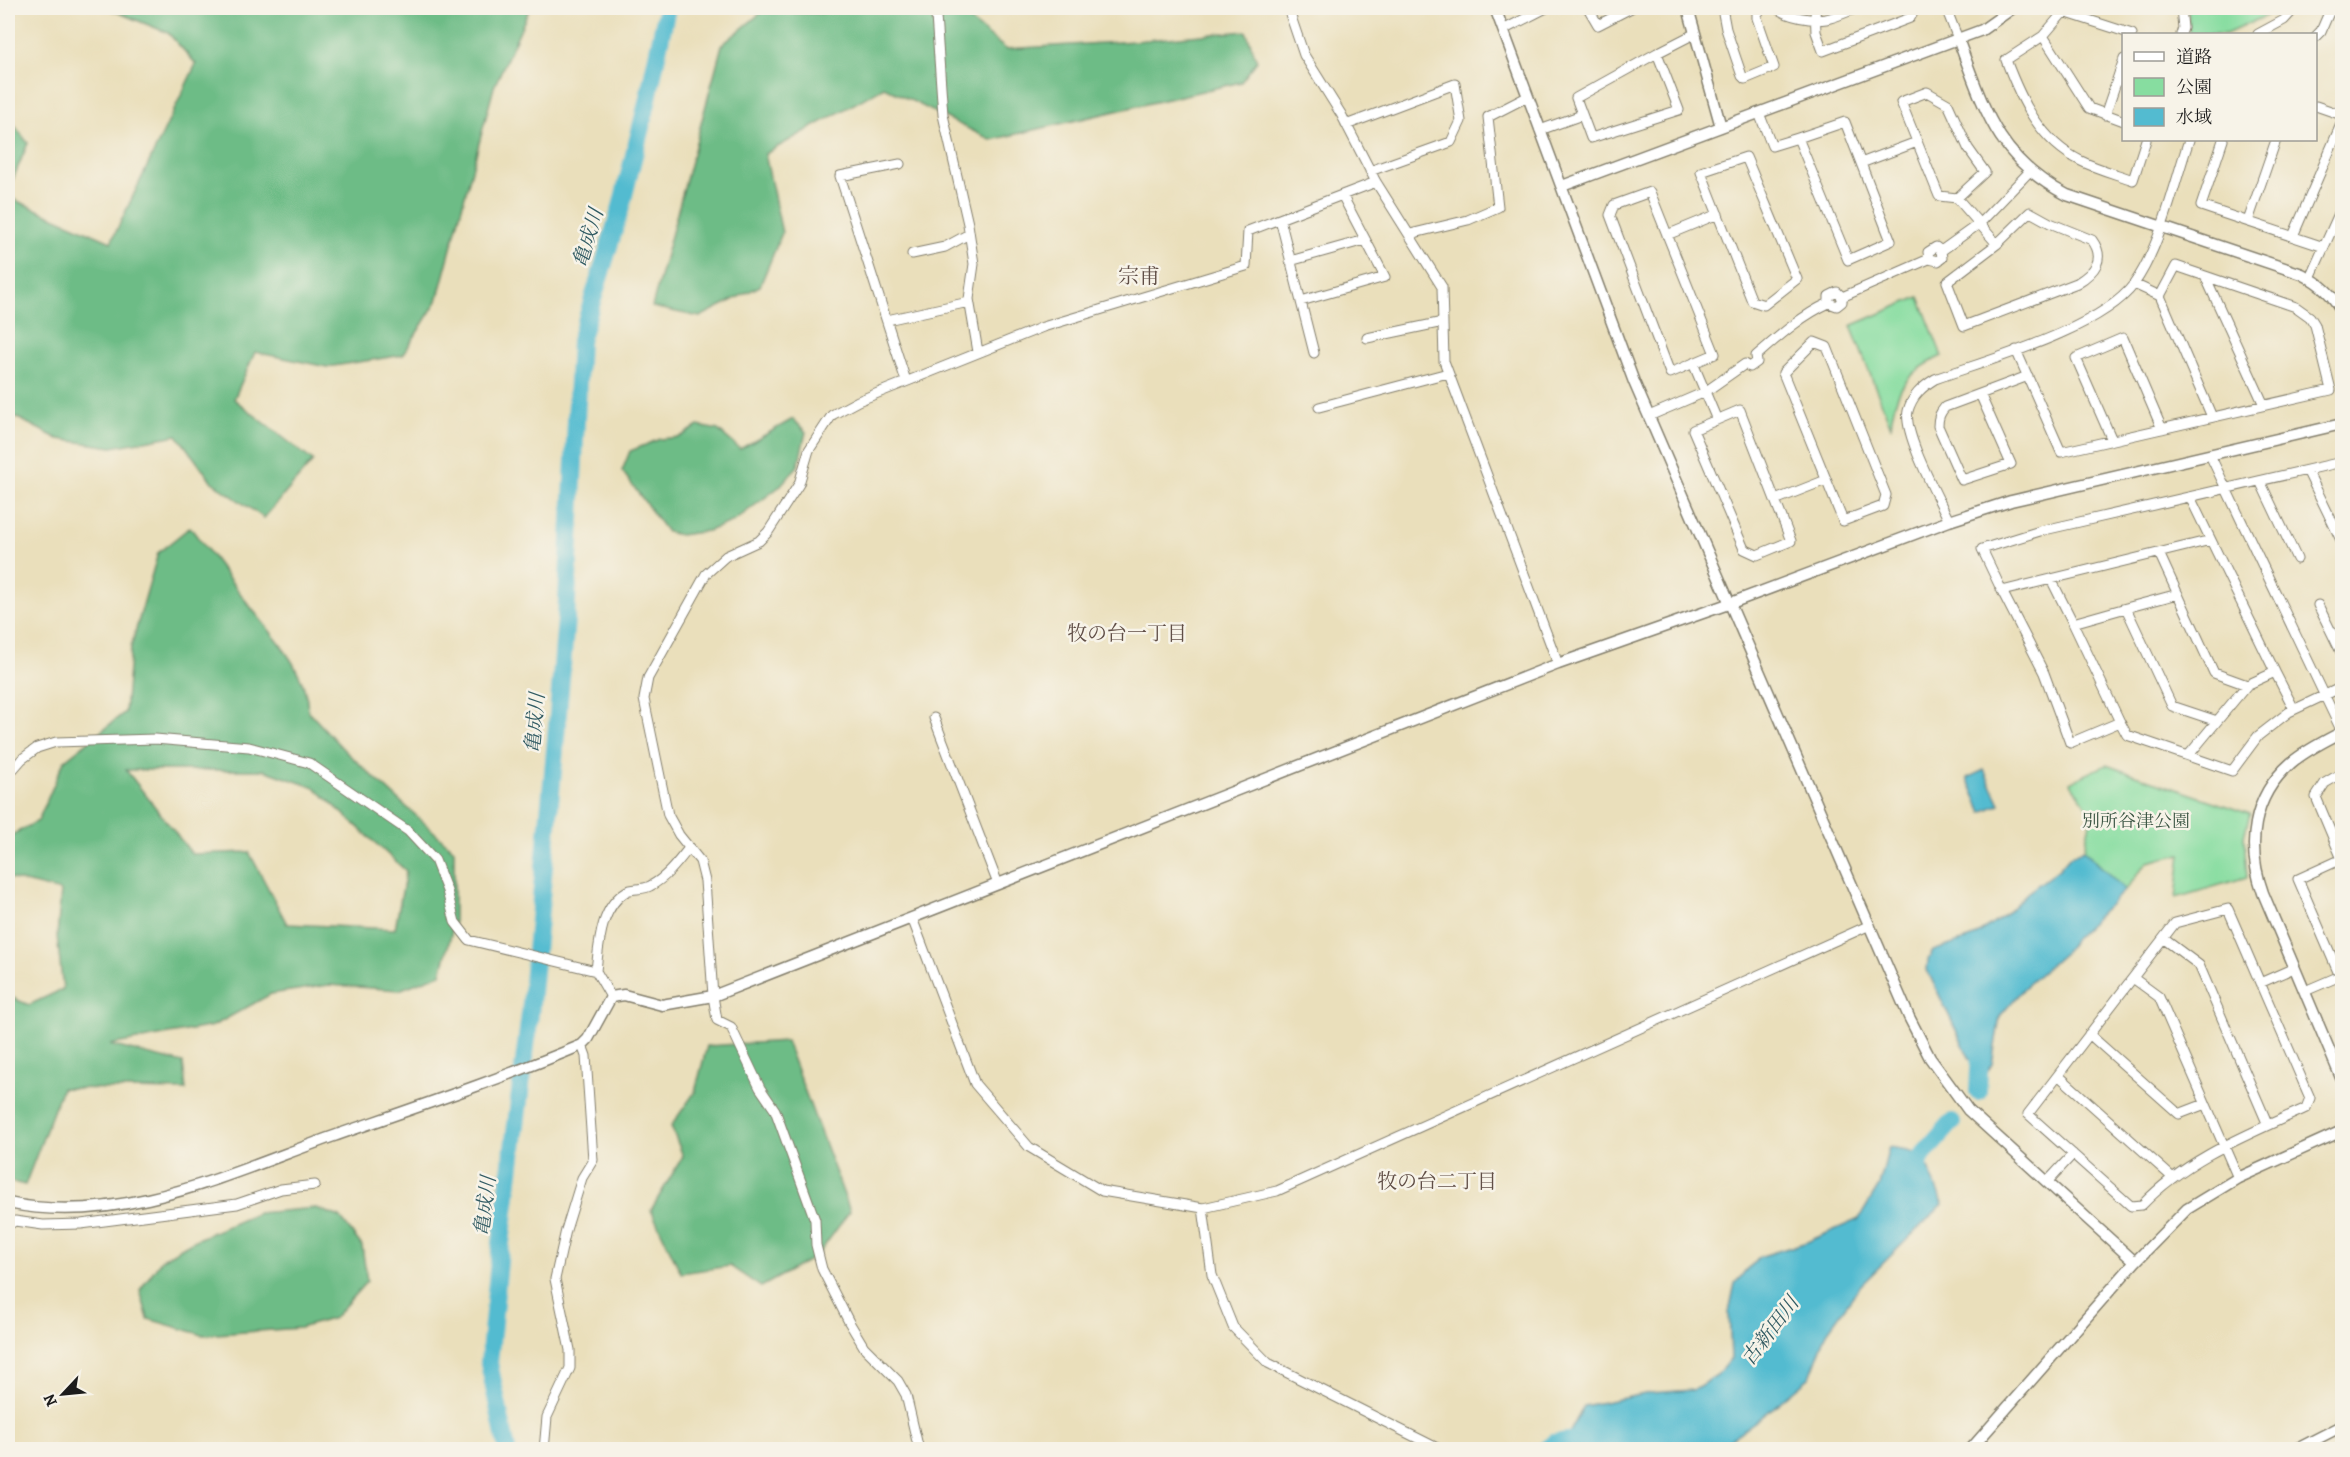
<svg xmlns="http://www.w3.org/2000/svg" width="2350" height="1457" font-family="Alegreya,'Noto Serif JP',serif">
  <rect width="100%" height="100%" fill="#f7f3e8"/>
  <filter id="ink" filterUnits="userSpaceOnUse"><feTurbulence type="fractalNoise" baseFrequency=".0167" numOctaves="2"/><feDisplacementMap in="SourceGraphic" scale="12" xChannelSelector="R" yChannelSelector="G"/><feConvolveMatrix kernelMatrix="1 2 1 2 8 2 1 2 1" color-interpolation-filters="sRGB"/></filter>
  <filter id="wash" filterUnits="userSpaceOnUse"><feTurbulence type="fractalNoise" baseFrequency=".008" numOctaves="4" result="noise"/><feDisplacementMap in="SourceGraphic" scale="24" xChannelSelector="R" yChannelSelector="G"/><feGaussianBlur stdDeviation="1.35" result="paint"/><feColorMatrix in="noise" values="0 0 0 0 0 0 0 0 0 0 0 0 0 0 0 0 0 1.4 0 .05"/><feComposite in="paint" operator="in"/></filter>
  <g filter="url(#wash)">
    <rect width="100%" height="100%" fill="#eadfbb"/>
    <path fill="#87dda0" stroke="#527c5e" stroke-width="1.5" d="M 2188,8 L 2278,8 L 2270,14 L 2226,34 L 2189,34 Z
      M 1919,297 L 1942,356 C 1908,372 1894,389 1891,427 L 1851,326 Z
      M 2106,765 L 2250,814 L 2244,836 L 2247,877 L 2176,898 L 2181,854 L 2148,862 L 2125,890 L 2084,850 L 2092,814 L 2070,782 Z"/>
    <path fill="#6dbc86" stroke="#446c51" stroke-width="1.5" fill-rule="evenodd" d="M 107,8 L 530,8 L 494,87 L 437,301 L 403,355 L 327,367 L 255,352 L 234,399 L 313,461 L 264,518 L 212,482 L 177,435 L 112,447 L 58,439 L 8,413 L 8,197 L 111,242 L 196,64 L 168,33 Z
      M 832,8 L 954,8 L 1006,49 L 1135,41 L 1246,31 L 1257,61 L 1241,82 L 991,140 L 884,87 L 765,154 L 782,233 L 760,286 L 700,317 L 652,307 L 722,45 L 762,12 L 821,13 Z
      M 8,124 L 14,125 L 28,143 L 8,191 Z
      M 793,419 L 806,432 L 798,466 L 779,487 L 734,521 L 708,531 L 680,535 L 667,532 L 622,471 L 630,451 L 660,439 L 680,437 L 698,426 L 718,430 L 740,449 Z
      M 190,527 C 210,553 229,579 249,605 C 273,636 307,669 308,711 L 345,751 L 454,850 L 454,923 L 441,974 L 399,990 L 329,985 L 271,994 L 213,1026 L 110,1045 L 183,1063 L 186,1090 L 62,1088 L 25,1185 L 8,1181 L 8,996 L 29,1005 L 63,989 L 57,936 L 61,891 L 8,878 L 8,837 L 38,821 L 64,761 L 125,712 L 131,647 L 158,553 ZM 126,770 L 264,770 L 315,788 L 406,871 L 395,929 L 287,924 L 249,852 L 192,854 Z
      M 786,1041 L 850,1211 L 817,1256 L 761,1287 L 730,1266 L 681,1273 L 651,1210 L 683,1156 L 671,1126 L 695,1092 L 707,1046 Z
      M 316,1208 L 340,1217 L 362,1246 L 367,1281 L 334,1318 L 300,1328 L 203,1335 L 148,1319 L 140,1290 L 162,1259 L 195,1240 L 258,1213 Z"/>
    <path fill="#53bbd0" stroke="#386c76" stroke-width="1.5" d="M 1984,770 L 2000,804 L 1982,812 L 1967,778 Z
      M 2084,850 L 2125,890 L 2073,940 L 2067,950 L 2024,988 L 2000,1016 L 1992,1064 L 1987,1072 L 1980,1073 L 1969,1057 L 1927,970 L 1928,960 L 1933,951 L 1971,938 L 1988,927 L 2004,916 L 2027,893 L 2059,869 L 2070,856 Z
      M 1889,1147 L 1908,1150 L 1923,1155 L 1943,1204 L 1860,1286 L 1827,1332 L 1810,1377 L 1763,1416 L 1716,1449 L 1564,1449 L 1565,1441 L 1584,1406 L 1650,1393 L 1693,1390 L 1717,1375 L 1731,1358 L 1729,1312 L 1735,1283 L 1759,1257 L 1807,1242 L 1859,1219 L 1879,1186 Z"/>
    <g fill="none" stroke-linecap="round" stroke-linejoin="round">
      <path stroke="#53bbd0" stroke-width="18" d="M 1978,1092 L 1980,1050
        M 1913,1176 L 1923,1155 L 1952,1122
        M 507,1450 L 489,1363 L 500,1251 L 530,1014 L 554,761 L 566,619 L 580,341 L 621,207 L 647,103 L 667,8
        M 1545,1450 L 1554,1443 L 1588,1438"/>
    </g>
  </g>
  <g filter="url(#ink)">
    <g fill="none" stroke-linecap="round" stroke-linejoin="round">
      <g stroke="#837e6c" stroke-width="11">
        <path id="minor" d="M 939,8 L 936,16 L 943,115 L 968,224 L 974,264 L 969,299 L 978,352
          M 1288,8 L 1304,55 L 1341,114 L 1376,182 L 1442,287 L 1444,361 L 1558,664
          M 1588,8 L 1598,25 L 1631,8
          M 1722,8 L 1726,29 L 1742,76 L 1745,79 L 1774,67 L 1757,18 L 1757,14 L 1762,8
          M 1776,8 C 1789,17 1811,21 1826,19 C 1837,17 1848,11 1858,8
          M 1815,8 L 1816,32 L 1823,51 L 1910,18 L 1913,13 L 1911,8
          M 1946,8 L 1958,39
          M 2067,8 L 2043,36 L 2006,60 C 2021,100 2040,141 2081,161 C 2097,169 2116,174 2133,180 L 2146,140
          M 2064,12 L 2132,34
          M 1503,30 L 1546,8
          M 2181,34 L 2183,28 L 2181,8
          M 2258,34 L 2284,20 L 2295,8
          M 2043,36 L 2089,108 L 2124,121
          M 2316,36 L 2321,31 L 2331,8
          M 1657,53 L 1679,110 L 1591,138 L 1576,98 Z
          M 1657,53 L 1694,34
          M 2316,106 L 2342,115
          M 1759,113 L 1772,146 L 1798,138
          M 2105,115 L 2124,59
          M 1845,122 L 1891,241 L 1848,260 L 1798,138 Z
          M 1346,125 L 1455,84 L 1461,121 L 1451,142 L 1370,171
          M 1540,130 L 1582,115
          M 2223,140 L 2201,206 L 2324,247
          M 1746,157 L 1797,279 L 1764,305 L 1752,301 L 1701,172 Z
          M 1861,163 L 1917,142
          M 900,164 L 840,176 L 906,381
          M 1650,192 L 1715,354 L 1670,373 L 1610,215 L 1614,205 Z
          M 1957,198 L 1985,172 L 1968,148 L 1948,104 L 1927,92 L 1901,102 L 1939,196 L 1957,198 L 1997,244
          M 2030,212 L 2050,223 L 2092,240 C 2106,259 2095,272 2077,283 L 1964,326 L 1947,282 L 1997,244 Z
          M 1280,219 L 1314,353
          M 2248,221 L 2276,140
          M 1410,234 L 1468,220 L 1498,207 L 1488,117 L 1527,97
          M 1667,235 L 1718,214
          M 2293,236 L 2342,122
          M 1941,251 L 1980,223 L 2030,171
          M 912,254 L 945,247 L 969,234
          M 1929,259 L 1928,252 L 1936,247 L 1941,251
          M 1290,261 L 1365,240
          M 2205,276 L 2264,405
          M 2310,278 L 2342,207
          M 2134,284 L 2160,296 L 2212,417
          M 1301,301 L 1385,277 L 1342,195
          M 1829,303 L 1837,306 L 1842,302 L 1842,297 L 1929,259 L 1938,261 L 1942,258 L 1941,251
          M 1829,303 L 1829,296 L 1837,292 L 1842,297
          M 887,320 L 969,302
          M 1367,338 L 1443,322
          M 1814,342 L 1827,347 L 1886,495 L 1883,506 L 1843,521 L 1783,373 Z
          M 2016,350 L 2061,452 L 2331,390 L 2315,325 L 2310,317 L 2296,307 L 2176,266 L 2160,296
          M 1693,363 L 1717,420
          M 1980,394 L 2011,464 L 1962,480 L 1938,426 C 1938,417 1940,413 1945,407 L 2028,376
          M 1319,407 L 1448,373
          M 1740,410 L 1791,541 L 1757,555 L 1744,549 L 1693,430 Z
          M 1649,416 L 1705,392 L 1745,364 L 1750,367 L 1757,362 L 1756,356 C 1779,336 1801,316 1829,303
          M 2112,440 L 2076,358 L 2123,338 L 2162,429
          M 2210,455 L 2342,732
          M 2307,470 L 2341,540
          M 2260,481 L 2297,559
          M 1775,500 L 1826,480
          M 1949,521 C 1938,497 1903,434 1908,411 C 1912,396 1922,387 1935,379 C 1988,360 2101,329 2134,284 C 2161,246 2174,184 2189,140
          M 2211,540 L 2002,591 L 1982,549 L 2040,531 L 2342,462
          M 2159,553 L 2214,673 L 2247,685 L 2275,672 L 2190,497
          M 2051,579 L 2073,623 L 2126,608 L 2172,706 L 2217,721
          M 2002,591 L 2044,673 L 2070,743 L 2120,722 L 2127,735 L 2232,771 L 2258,736 L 2289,712 L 2342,687
          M 2318,605 L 2342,654
          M 2126,608 L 2178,594
          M 2073,623 L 2120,722
          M 2275,672 L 2294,709
          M 934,718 L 998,884
          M 2188,756 L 2247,685
          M 2342,773 L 2325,783 L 2316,797 L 2342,859
          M 8,775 L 22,759 L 37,748 L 56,742 L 155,739 L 249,747 L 309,763 L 408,831 L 435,860 L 447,891 L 455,922 L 469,940 L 596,971 L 611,997
          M 2342,859 L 2298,879 L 2342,981
          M 2228,909 L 2310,1098 L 2306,1108 C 2247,1135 2187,1158 2142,1205 L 2131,1206 L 2028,1114 L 2175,923 Z
          M 912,918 L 975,1084 L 1029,1147 L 1102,1191 L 1203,1208 L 1277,1191 L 1870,925
          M 2164,939 L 2199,965 L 2268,1125
          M 596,971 C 599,944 600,907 627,891 C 633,888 643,890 650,886 C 666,878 678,862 689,848
          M 2133,978 L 2159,997 L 2238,1178
          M 2260,983 L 2294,968
          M 2305,991 L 2340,976
          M 2089,1034 L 2179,1114 L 2205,1104
          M 2058,1075 L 2173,1178
          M 2047,1182 L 2073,1154
          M 1203,1208 L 1212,1275 L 1233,1327 L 1268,1363 L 1441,1450
          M 8,1225 L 15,1221 L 43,1225 L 81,1224 L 237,1204 L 281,1189 L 315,1185
          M 544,1450 L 547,1417 L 570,1368 L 570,1350 L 555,1279 L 566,1230 L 582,1178 L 593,1160 L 586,1056 L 582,1045
          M 919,1450 L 906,1395 L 898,1381 L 864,1347 L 849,1322 L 822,1269 L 816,1245 L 815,1220 L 775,1110 L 760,1088 L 731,1027 L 717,1020 L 713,996 L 705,881 L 700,861 L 679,835 L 668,815 L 644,699 L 648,678 L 706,574 L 726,556 L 759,541 L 768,532 L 799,484 L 809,450 L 832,415 L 858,401 L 1043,327 L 1246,266 L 1248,231 L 1376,182"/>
      </g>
      <g stroke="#837e6c" stroke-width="13">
        <path id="tertiary" d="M 1495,8 L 1634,382 L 1909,1017 L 1930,1058 L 1968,1110 L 2135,1262
          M 1688,8 L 1721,127
          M 1958,39 C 1984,108 1997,159 2067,195 L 2302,274 C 2320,283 2333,294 2342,312
          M 1562,186 L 1982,30 L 2013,8
          M 2342,732 C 2325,741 2306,750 2291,763 C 2252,797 2246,846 2263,893 L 2342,1080
          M 8,1203 C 120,1227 230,1173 334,1136 C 417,1107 501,1079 582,1045 L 588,1039 L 611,997 L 624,995 L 662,1005 L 713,996 L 1558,664 L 1731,603 L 1949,521 L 2011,501 L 2342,424
          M 1970,1450 L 2135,1262 L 2187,1209 L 2238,1178 L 2342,1131
          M 2295,1450 L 2342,1426"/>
      </g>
      <use href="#minor" stroke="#fff" stroke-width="9"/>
      <use href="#tertiary" stroke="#fff" stroke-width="10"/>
    </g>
  </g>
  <g text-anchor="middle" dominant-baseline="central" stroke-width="5" stroke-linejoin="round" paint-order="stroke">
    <g font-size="18" fill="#3c5644" stroke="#f7f3e8">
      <text x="2136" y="821">別所谷津公園</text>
    </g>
    <g font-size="20" font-style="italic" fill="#325c64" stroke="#f7f3e8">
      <text transform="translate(588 238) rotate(-73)">亀成川</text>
      <text transform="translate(535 723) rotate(-85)">亀成川</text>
      <text transform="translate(485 1206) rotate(-83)">亀成川</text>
      <text transform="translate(1770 1331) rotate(-53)">古新田川</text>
    </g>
    <g font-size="20" fill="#604e46" stroke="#f7f3e8">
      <text x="1127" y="633">牧の台一丁目</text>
      <text x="1437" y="1181">牧の台二丁目</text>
    </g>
    <g font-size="21" fill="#604e46" stroke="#f7f3e8">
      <text x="1139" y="276">宗甫</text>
    </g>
  </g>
  <rect width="2350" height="1457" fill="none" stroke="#f7f3e8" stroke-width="30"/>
  <rect x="2122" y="33" width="195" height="108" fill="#f7f3e8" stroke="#9f9d96" stroke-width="1.5"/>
  <rect x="2134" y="52" width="30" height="9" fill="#ffffff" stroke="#9f9d96" stroke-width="1.5"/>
  <text x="2176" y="63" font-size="18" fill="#1c1c1c">道路</text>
  <rect x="2134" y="78" width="30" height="18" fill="#87dda0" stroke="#9f9d96" stroke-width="1.5"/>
  <text x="2176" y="93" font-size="18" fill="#1c1c1c">公園</text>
  <rect x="2134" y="108" width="30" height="18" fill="#53bbd0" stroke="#9f9d96" stroke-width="1.5"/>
  <text x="2176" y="123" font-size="18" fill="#1c1c1c">水域</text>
  <g transform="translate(63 1394) rotate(244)" stroke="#f7f3e8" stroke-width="4.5" paint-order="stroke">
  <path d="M0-4.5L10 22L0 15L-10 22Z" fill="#1c1c1c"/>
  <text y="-9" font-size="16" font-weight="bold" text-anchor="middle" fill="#1c1c1c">N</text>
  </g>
</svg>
